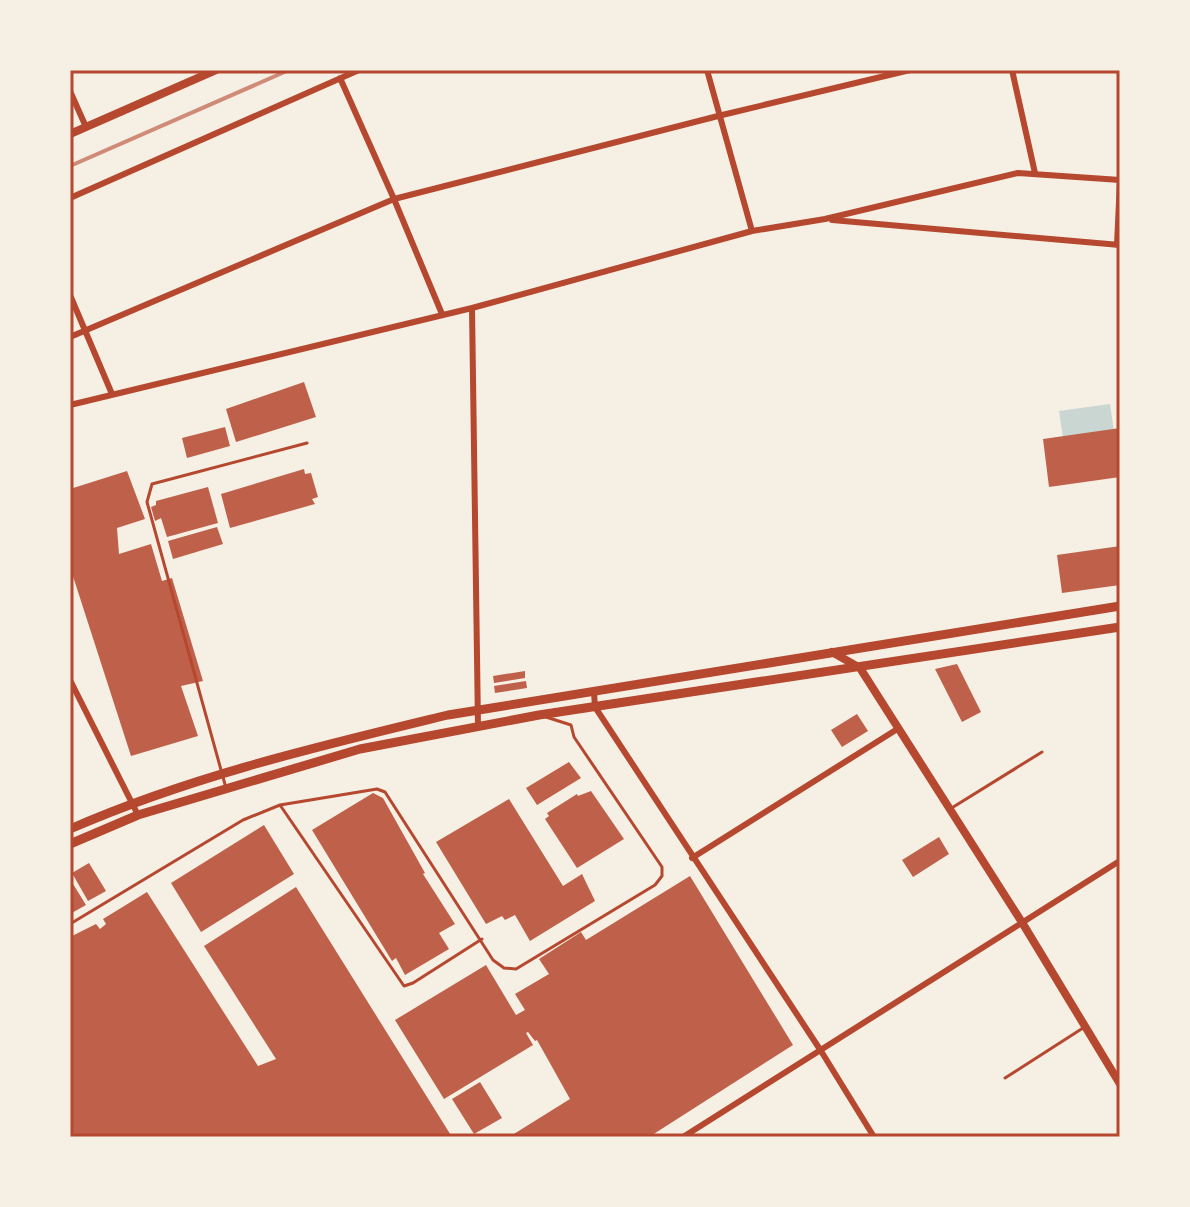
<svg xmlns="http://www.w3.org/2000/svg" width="1190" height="1207" font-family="Poppins,sans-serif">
  <rect width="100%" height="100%" fill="#f6efe4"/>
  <path fill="#c9d6d2" d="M 1110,404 L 1114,431 L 1063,438 L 1059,411 Z"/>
  <path fill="#bf614a" d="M 304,382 L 316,417 L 236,442 L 226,409 Z
    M 225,427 L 230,446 L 187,458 L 182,438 Z
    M 1120,428 L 1120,477 L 1049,487 L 1043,439 Z
    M 304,469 L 305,474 L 311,473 L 318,497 L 312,499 L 315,504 L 230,528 L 221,494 Z
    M 127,471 L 145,519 L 117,528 L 119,554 L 151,544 L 162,581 L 172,578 L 203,681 L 181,686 L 198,736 L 131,756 L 70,567 L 70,489 Z
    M 208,487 L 218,523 L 167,537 L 161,518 L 155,521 L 151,507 L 156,505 L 156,501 Z
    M 217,527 L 223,544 L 173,559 L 168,541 Z
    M 1120,546 L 1120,585 L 1062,593 L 1057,555 Z
    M 957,664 L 981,712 L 962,722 L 935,669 Z
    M 525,671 L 525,678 L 494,683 L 493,676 Z
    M 526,681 L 527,688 L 495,693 L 494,686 Z
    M 857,714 L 868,731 L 842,747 L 831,730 Z
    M 569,762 L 581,778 L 537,805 L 526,788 Z
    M 591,791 L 624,839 L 577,868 L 545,819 L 549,816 L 547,813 L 577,794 L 578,796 Z
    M 373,793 L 383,798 L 425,873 L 423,874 L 455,924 L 439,933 L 449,949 L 405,975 L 396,958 L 392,961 L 312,830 Z
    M 509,799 L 563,886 L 582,874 L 595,901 L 530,941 L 515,915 L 505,920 L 502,916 L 486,924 L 436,842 Z
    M 264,825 L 294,874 L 201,932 L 171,883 Z
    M 939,837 L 949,854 L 913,877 L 902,860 Z
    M 89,863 L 106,891 L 88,901 L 72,873 Z
    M 690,876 L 793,1045 L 649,1137 L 509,1137 L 570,1099 L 537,1040 L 535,1041 L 528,1032 L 526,1033 L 533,1045 L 444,1099 L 395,1020 L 486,965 L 516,1015 L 525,1010 L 515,994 L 549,974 L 539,959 L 581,932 L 586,940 Z
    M 70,879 L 86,905 L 70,914 Z
    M 296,887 L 452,1137 L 70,1137 L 70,937 L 96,924 L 100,929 L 106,924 L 103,919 L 147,892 L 258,1066 L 276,1059 L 204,946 Z
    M 480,1082 L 502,1118 L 474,1134 L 452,1099 Z"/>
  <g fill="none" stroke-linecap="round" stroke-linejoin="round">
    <path stroke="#b5482f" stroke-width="3" d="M 226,788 L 147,502 L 152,484 L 307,443
      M 280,805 L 404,986 L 413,983 L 482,939
      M 950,809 L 1042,752
      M 70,924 L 243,820 L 280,805 L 377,789 L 385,792 L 493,960 L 504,968 L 516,969 L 655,885 L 662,876 L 662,867 L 574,737 L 571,725 L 546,717
      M 1005,1078 L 1083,1028"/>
    <path stroke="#b5482f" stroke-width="6" d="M 707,70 L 752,231
      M 1012,70 L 1035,173
      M 340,78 L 394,199 L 442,314
      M 70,91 L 86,127
      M 70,198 L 359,70
      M 832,220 L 1120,245
      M 70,295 L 112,394
      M 472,308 L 478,726
      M 70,337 L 394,199 L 718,116 L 910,70
      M 70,405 L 472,308 L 752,231 L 825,219 L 1018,173 L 1120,180 L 1117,245
      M 70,680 L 138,815
      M 594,692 L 595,707 L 821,1051 L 874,1137
      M 692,858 L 899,728
      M 683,1137 L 1118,862"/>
    <path stroke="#b5482f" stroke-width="8" d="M 70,134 L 216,70
      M 832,652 L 860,668 L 1023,924 L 1120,1084"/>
    <path stroke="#b5482f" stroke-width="9" d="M 70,829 C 191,776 320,746 448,715 L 1120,606
      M 70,844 L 138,815 L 360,749 L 539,715 L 1120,627"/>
    <path stroke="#cf8b77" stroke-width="4" d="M 70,166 L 289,70"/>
  </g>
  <rect width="1190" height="1207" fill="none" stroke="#f6efe4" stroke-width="144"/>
  <rect x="72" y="72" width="1046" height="1063" fill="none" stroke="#b5482f" stroke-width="3"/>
</svg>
